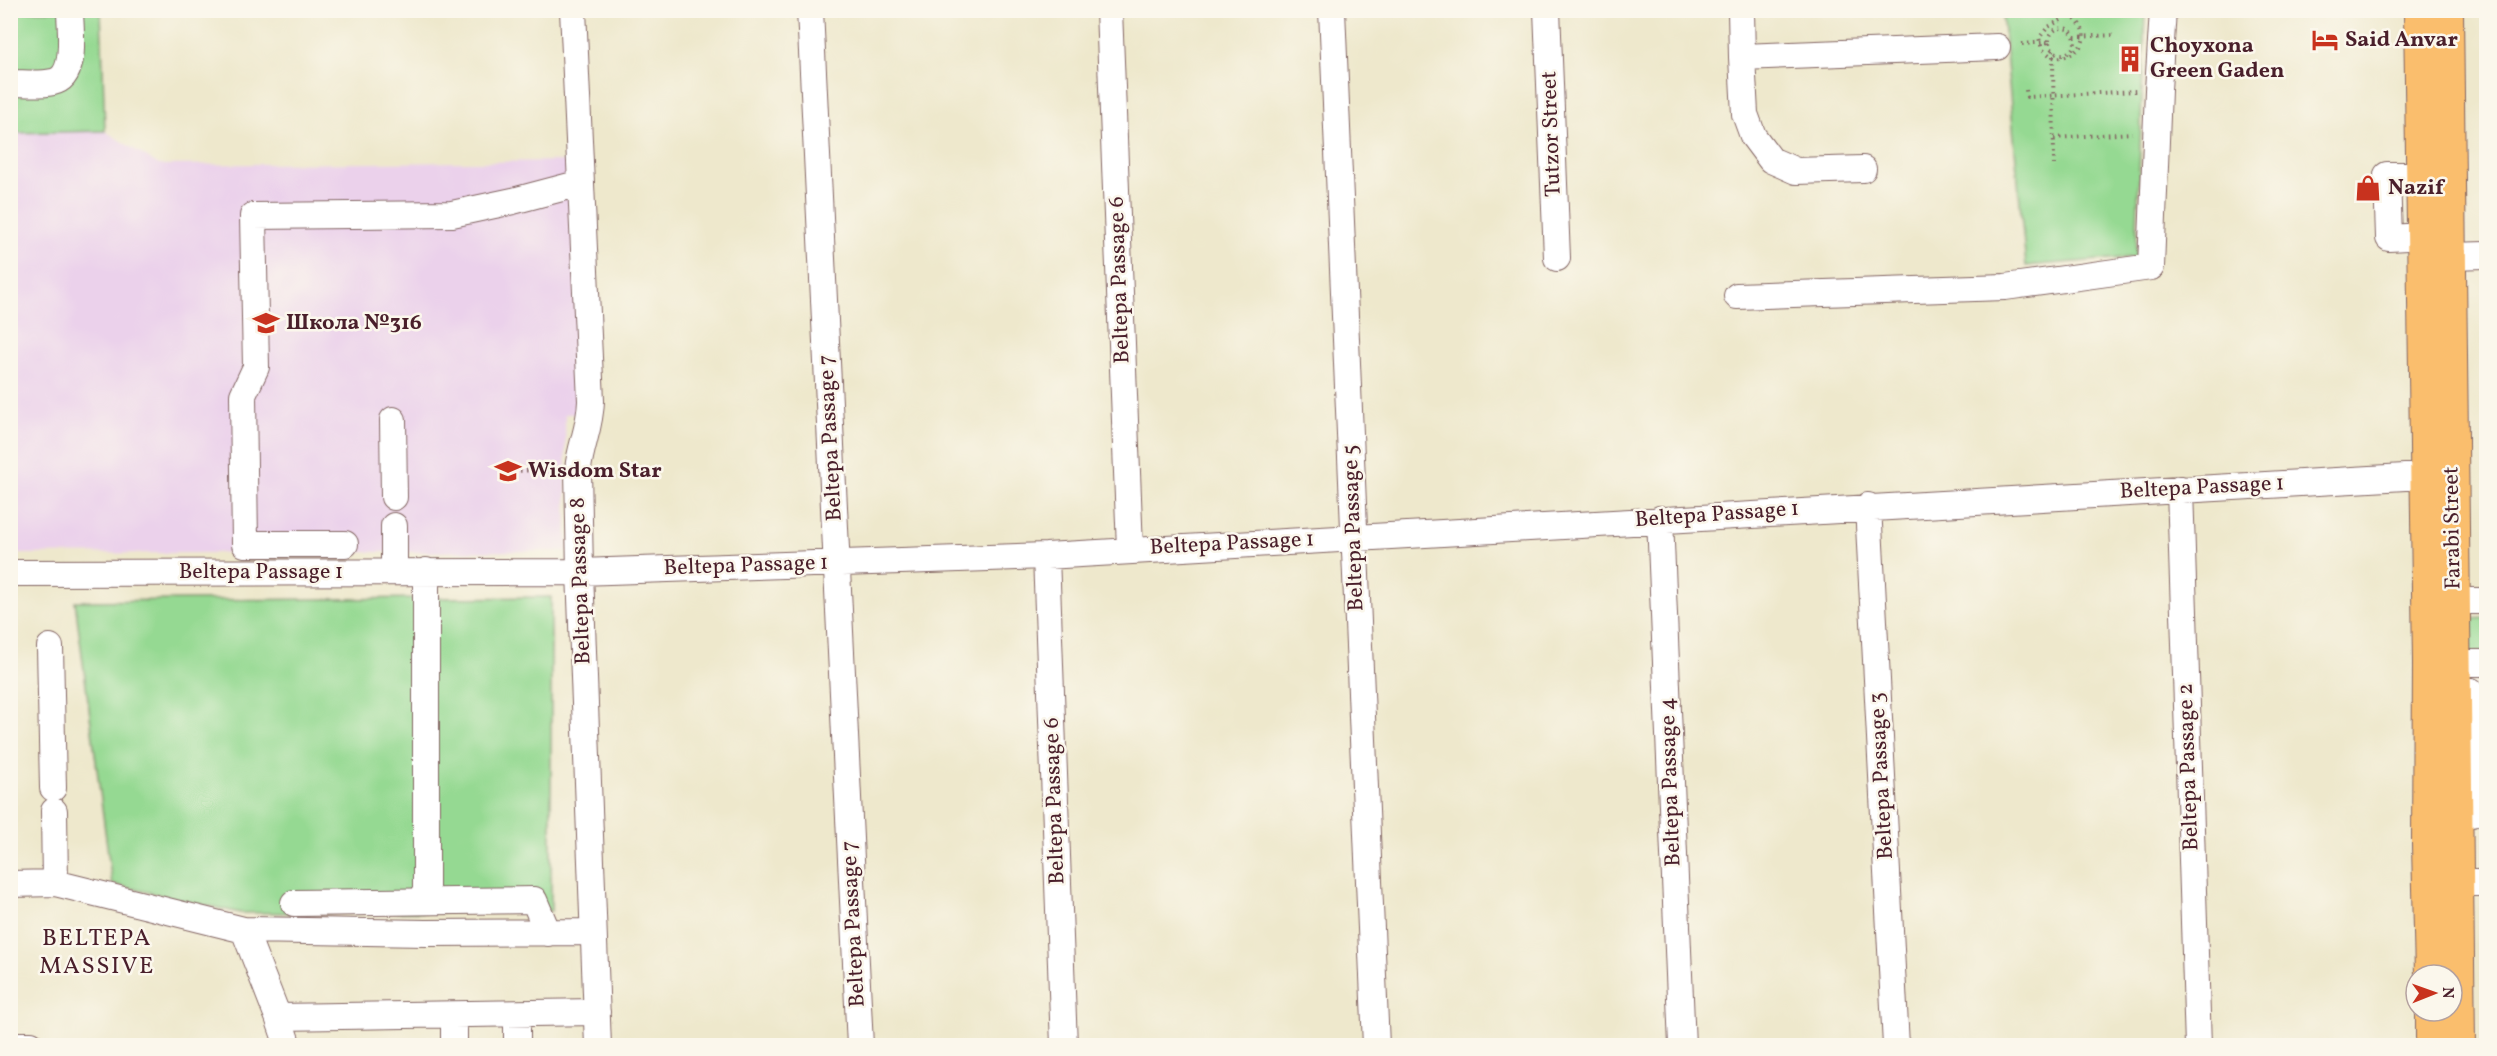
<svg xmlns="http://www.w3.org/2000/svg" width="2497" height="1056" font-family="Vollkorn,serif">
  <rect width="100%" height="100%" fill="#fbf7ec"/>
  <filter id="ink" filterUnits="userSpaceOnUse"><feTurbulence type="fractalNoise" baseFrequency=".0167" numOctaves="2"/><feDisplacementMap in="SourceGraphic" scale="12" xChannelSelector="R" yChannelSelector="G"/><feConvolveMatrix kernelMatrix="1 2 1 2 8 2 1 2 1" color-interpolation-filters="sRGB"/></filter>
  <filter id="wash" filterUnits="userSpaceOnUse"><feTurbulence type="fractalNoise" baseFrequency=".008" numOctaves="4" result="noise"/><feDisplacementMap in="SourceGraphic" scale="24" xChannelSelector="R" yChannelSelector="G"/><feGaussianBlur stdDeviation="1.35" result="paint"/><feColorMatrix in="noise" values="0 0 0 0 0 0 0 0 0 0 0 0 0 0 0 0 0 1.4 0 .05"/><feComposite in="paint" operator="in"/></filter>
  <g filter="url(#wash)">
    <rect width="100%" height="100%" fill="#eee8cc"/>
    <path fill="#ebd1eb" d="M 105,131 L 159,165 L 574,161 L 579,414 L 565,414 L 567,551 L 11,554 L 10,133 Z"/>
    <path fill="#95d992" stroke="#707c5e" stroke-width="1.5" d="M 11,11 L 101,11 L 105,131 L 11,133 Z
      M 2002,11 L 2145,11 L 2136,257 L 2026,266 Z
      M 551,597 L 551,911 L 240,913 L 112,884 L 75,601 Z
      M 2486,618 L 2486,652 L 2470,653 L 2469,619 Z"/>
  </g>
  <g filter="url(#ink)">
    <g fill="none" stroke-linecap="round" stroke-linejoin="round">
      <g stroke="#836563" stroke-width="28">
        <path id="minor" d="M 573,10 L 591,401 C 590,428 581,444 578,469 L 580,572 L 598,1046
          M 810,10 L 860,1046
          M 1109,10 L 1130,549
          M 1332,10 L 1376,1046
          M 1547,10 L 1557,258
          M 1741,10 L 1742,57 L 1997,47
          M 1742,57 L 1745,114 L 1753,136 L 1771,160 L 1796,171 L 1863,169
          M 10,83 C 24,83 40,85 53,82 C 78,77 70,30 70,10
          M 2423,175 L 2387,175 L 2389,238 L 2424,236
          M 2450,256 L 2486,255
          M 1737,296 L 2005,287 L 2151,267 L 2158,90 L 2163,10
          M 393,420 L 394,497
          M 2180,489 L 2198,1046
          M 1868,506 L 1896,1046
          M 1660,519 L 1682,1046
          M 394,526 L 394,571
          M 345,544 L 245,544 L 243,395 L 256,367 L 253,216 L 452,214 L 513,201 L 581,183
          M 1046,556 L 1064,1046
          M 426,571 L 426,901
          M 10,573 L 580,572 L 1046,556 L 2405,477 L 2446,477
          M 2454,601 L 2486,601
          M 50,647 L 53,788
          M 2436,663 L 2486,663
          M 2455,691 L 2471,691 L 2472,814
          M 54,811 L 55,883
          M 2457,883 L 2486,883
          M 10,884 L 55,883 L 244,930 L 426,933 L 593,932
          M 294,903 L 534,900 L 548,933
          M 244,930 L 278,1017
          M 517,1014 L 517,1046
          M 454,1015 L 454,1046
          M 10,1045 L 31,1045
          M 288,1046 L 278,1017 L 597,1012"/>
      </g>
      <g stroke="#836563" stroke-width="34">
        <path id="major" d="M 2420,10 L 2429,663 L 2428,844 L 2431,975
          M 2447,10 L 2459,1046
          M 2432,1011 L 2432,1046"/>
      </g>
      <path stroke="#836563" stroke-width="4" stroke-dasharray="1.5 4.5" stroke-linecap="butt" d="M 2061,20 L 2048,27 L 2039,38 L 2042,49 L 2052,57 C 2073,60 2094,42 2078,22 C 2074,17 2066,14 2062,10
        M2049 41a13 13 0 1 1 26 0a13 13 0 1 1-26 0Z
        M 2075,37 L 2115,35
        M 2022,44 L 2049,42
        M 2053,50 L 2054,165
        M 2026,90 L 2027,97 L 2136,91
        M 2054,138 L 2132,133
        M 508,471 L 556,470
        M 53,1044 L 62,1044"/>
      <use href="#minor" stroke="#fff" stroke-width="26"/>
      <use href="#major" stroke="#fabe6d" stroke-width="32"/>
    </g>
  </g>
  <defs>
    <g id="hotel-bare" transform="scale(2.07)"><path d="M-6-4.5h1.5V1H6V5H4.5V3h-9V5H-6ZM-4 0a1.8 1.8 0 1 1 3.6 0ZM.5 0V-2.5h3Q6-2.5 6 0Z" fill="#c8321e" stroke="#fbf7ec" stroke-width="2.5" paint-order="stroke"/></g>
    <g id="building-bare" transform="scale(2.07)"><path d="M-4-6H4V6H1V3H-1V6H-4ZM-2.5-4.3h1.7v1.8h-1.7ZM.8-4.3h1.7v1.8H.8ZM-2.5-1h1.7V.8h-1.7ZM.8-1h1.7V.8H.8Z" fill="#c8321e" stroke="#fbf7ec" stroke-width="2.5" paint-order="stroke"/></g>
    <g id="shop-bare" transform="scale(2.07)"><path d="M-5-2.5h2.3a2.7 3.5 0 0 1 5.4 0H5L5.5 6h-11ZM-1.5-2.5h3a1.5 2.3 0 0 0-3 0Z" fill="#c8321e" stroke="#fbf7ec" stroke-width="2.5" paint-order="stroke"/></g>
    <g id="school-bare" transform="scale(2.07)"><path d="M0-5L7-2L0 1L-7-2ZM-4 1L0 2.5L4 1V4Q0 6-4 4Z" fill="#c8321e" stroke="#fbf7ec" stroke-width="2.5" paint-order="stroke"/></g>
  </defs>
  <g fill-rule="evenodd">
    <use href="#hotel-bare" x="2325" y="40"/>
    <use href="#building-bare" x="2130" y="59"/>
    <use href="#shop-bare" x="2368" y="188"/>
    <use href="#school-bare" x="266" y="323"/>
    <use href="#school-bare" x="508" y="471"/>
  </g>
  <g text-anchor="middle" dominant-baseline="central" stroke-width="5" stroke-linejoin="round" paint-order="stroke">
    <g font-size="22" font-weight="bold" fill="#4a1f2b" stroke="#fbf7ec" text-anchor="start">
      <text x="2345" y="40">Said Anvar</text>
      <text x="2150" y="46">Choyxona<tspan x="2150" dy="25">Green Gaden</tspan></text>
      <text x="2388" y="188">Nazif</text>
      <text x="286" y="323">Школа №316</text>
      <text x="528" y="471">Wisdom Star</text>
    </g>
    <g font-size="22" fill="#4a1f2b" stroke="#fbf7ec">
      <text transform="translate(1552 134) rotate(-92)">Tutzor Street</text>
      <text transform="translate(1120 280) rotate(-92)">Beltepa Passage 6</text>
      <text transform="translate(831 438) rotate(-93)">Beltepa Passage 7</text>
      <text transform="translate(2202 488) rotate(-3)">Beltepa Passage 1</text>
      <text transform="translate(1717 515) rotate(-4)">Beltepa Passage 1</text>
      <text transform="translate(1354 528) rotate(-92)">Beltepa Passage 5</text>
      <text transform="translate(2453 528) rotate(-91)">Farabi Street</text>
      <text transform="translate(1232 544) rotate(-3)">Beltepa Passage 1</text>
      <text transform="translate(746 566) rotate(-2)">Beltepa Passage 1</text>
      <text x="261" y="572">Beltepa Passage 1</text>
      <text transform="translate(581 581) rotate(-92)">Beltepa Passage 8</text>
      <text transform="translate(2189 767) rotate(-92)">Beltepa Passage 2</text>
      <text transform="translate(1882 776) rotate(-93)">Beltepa Passage 3</text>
      <text transform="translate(1671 782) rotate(-92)">Beltepa Passage 4</text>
      <text transform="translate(1055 801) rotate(-92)">Beltepa Passage 6</text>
      <text transform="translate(854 924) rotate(-93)">Beltepa Passage 7</text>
    </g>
    <g font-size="24" letter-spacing="1.5" fill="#4a1f2b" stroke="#fbf7ec">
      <text x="97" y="939">BELTEPA<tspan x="97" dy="28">MASSIVE</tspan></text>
    </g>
  </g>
  <rect width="2497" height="1056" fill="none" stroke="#fbf7ec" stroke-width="36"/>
  <g transform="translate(2434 993) rotate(89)"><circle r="28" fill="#fbf7ec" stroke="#b4a19f" stroke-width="1.5"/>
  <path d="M0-4.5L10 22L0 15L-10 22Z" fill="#c8321e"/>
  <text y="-9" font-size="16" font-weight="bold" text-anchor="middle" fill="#4a1f2b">N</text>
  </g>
</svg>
